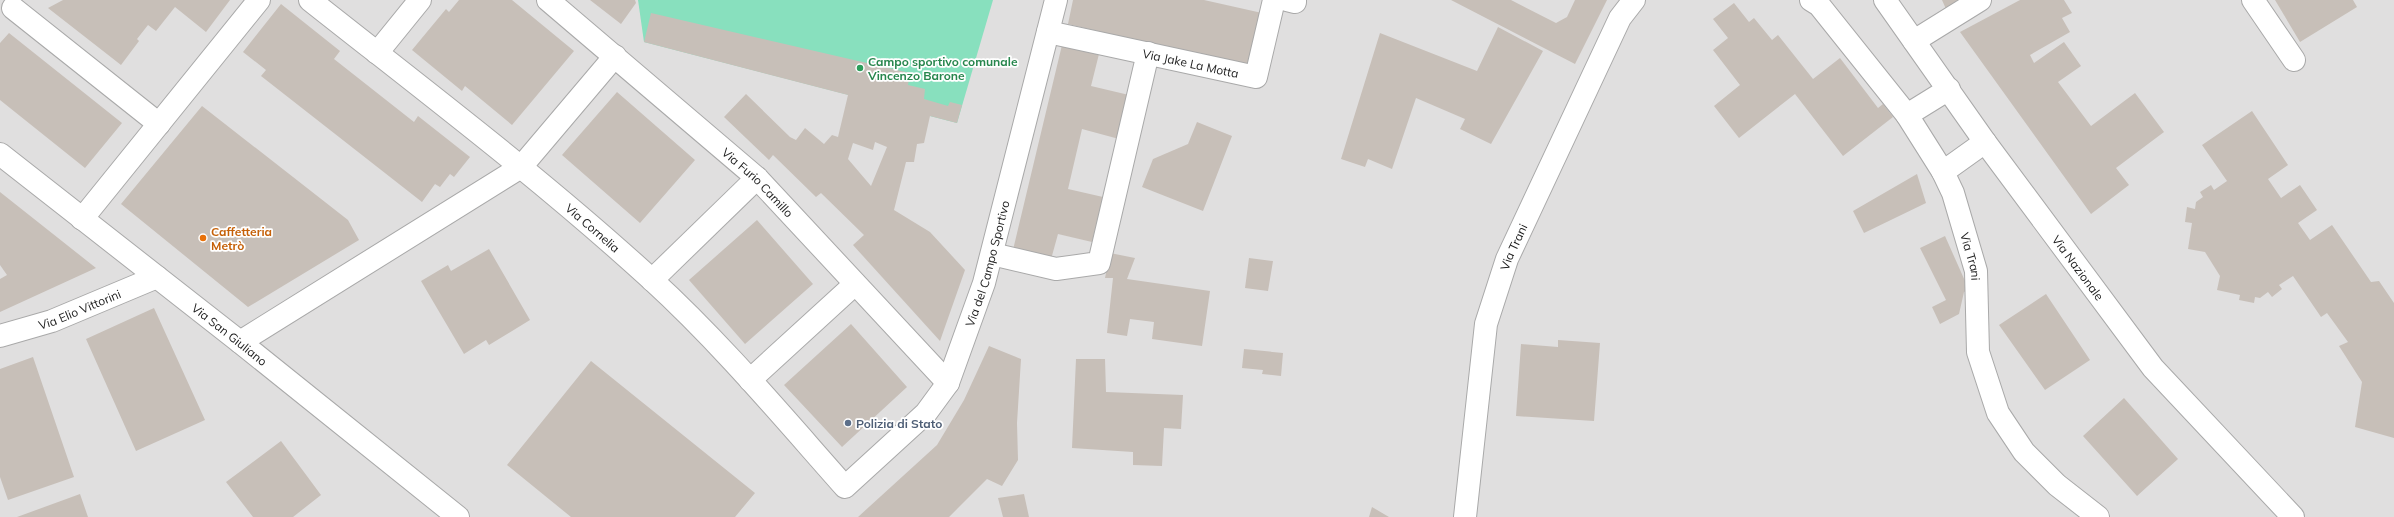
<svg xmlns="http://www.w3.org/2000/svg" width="2394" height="517" font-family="Mulish,sans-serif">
  <rect width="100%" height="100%" fill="#f2efe9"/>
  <path fill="#e0dfdf" d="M 0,0 L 2394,0 L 2394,517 L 0,517 Z"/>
  <path fill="#88e0be" d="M 638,0 L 993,0 L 957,123 L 644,42 Z"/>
  <path fill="#c7bfb8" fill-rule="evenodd" d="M 63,0 L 230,0 L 206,32 L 175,7 L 156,31 L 148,25 L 137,39 L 139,41 L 121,65 L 48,8 Z
    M 459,0 L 512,0 L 574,51 L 512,125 L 465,86 L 462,91 L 412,50 L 446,9 L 449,12 Z
    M 590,0 L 635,0 L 636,3 L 621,24 Z
    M 1073,0 L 1204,0 L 1262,13 L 1249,67 L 1068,24 Z
    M 1451,0 L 1511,0 L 1556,23 L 1567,17 L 1575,0 L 1607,0 L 1575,64 Z
    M 1942,0 L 1959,0 L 1946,9 Z
    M 2020,0 L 2064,0 L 2072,13 L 2062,18 L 2070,32 L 2030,55 L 2034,63 L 2064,42 L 2081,66 L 2058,82 L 2091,126 L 2135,93 L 2164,132 L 2116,168 L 2129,185 L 2091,214 L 1960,32 Z
    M 2275,0 L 2353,0 L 2357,7 L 2300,42 Z
    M 1734,3 L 1749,22 L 1754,18 L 1772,40 L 1778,35 L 1813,79 L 1840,58 L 1878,108 L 1883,104 L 1893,117 L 1843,156 L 1795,94 L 1739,138 L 1714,106 L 1740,85 L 1713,50 L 1728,38 L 1713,19 Z
    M 281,4 L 340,51 L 334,59 L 414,122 L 418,116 L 470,157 L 454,177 L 450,174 L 440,187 L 435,184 L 422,202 L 261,76 L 266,70 L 243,52 Z
    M 651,13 L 910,73 L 908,85 L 925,89 L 924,99 L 948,106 L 950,102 L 962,105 L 957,123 L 930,116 L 924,143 L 917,144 L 914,162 L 906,162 L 894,210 L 930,232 L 965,270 L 940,341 L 853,245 L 864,235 L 821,193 L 816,197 L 773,155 L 769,160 L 724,117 L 746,94 L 790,137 L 796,140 L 805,128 L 824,144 L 832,135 L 838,137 L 848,95 L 644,42 ZM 875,142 L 887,147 L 871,186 L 848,159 L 853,143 L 873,150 Z
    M 1498,27 L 1543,51 L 1491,144 L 1460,129 L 1465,119 L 1416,98 L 1392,169 L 1368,159 L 1365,167 L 1341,159 L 1380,33 L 1477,71 Z
    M 9,33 L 122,123 L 85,168 L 0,100 L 0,43 Z
    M 1062,45 L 1099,54 L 1091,86 L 1129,95 L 1119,139 L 1082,129 L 1068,189 L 1103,197 L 1092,242 L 1058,234 L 1050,263 L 1012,254 Z
    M 617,92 L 695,160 L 640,223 L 562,155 Z
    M 202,106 L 348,220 L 359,240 L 248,307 L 121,204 Z
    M 2252,111 L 2288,165 L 2268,179 L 2281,198 L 2300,185 L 2317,210 L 2298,223 L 2310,240 L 2332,225 L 2371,282 L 2379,281 L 2394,303 L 2394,438 L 2355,427 L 2362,382 L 2339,346 L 2348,342 L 2327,313 L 2321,317 L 2293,276 L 2279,285 L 2282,289 L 2272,297 L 2268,292 L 2260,298 L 2255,297 L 2254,303 L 2239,300 L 2240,295 L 2217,290 L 2220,276 L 2205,252 L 2188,249 L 2192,223 L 2185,222 L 2187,207 L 2195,209 L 2196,202 L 2203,197 L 2200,192 L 2211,185 L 2214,190 L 2227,181 L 2202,145 Z
    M 1197,122 L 1232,136 L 1203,211 L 1142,187 L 1153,159 L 1188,144 Z
    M 1917,174 L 1926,203 L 1864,233 L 1853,211 Z
    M 0,192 L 96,268 L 0,312 L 0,279 L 7,275 L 0,265 Z
    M 757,220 L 813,284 L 745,344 L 689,280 Z
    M 1945,236 L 1969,290 L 1964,292 L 1959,314 L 1940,324 L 1932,307 L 1946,300 L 1920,248 Z
    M 489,249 L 530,320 L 489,345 L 486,340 L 464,354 L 421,281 L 448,265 L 451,271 Z
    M 1110,253 L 1135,258 L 1127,279 L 1210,291 L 1202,346 L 1152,339 L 1154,322 L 1130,319 L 1127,336 L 1107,333 L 1113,278 L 1105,278 Z
    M 1249,258 L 1273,261 L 1268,291 L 1245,288 Z
    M 2046,294 L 2090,360 L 2045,390 L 1999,325 Z
    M 154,308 L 205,420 L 136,451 L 86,339 Z
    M 851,324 L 907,387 L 842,447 L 784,385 Z
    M 1558,340 L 1600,343 L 1594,421 L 1516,416 L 1521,344 L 1558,347 Z
    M 989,346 L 1021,359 L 1017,423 L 1018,460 L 1002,486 L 987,479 L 949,517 L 858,517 L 937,445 L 964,400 Z
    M 1244,349 L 1283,353 L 1281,376 L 1262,374 L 1263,370 L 1242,368 Z
    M 33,357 L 74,477 L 8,500 L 0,477 L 0,369 Z
    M 1076,359 L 1105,359 L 1106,392 L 1183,395 L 1181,429 L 1164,428 L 1162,466 L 1133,465 L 1133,452 L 1072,448 Z
    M 591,361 L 755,493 L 735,517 L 571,517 L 507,465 Z
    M 2124,398 L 2178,459 L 2137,496 L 2083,436 Z
    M 281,441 L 321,495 L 293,517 L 253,517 L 226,482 Z
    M 80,494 L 88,517 L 17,517 Z
    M 1024,494 L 1029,517 L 1003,517 L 998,498 Z
    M 1372,507 L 1389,517 L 1369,517 Z"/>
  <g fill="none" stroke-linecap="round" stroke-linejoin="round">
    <g stroke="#a9a9a9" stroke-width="24">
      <g id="minor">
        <path id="s1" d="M 310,0 C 425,91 543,180 651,279 C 721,343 782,416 845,487 L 926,413 L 948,383 L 984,283 L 1056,0"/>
        <path id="s2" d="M 548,0 L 757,178 L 948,383"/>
        <path d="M 1287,0 L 1295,2 L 1295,0"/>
        <path id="s3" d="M 1811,0 L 1819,5 L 1907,115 L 1943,172 L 1953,193 L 1976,271 L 1978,352 L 1998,413 L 2024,452 L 2057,485 L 2098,517"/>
        <path id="s4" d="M 1885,0 L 1985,142 L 2153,368 L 2293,517"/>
        <path d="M 2253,0 L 2294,60"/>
        <path d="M 13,8 L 159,124"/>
        <path id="s5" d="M 1048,32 L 1256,77 L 1274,0"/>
        <path d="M 1914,41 L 1980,0"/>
        <path d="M 377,53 L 420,0"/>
        <path d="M 1907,115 L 1949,89"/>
        <path id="s6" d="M 0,154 L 240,342 L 458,517"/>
        <path d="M 1943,172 L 1985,142"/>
        <path d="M 82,219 L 259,0"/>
        <path d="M 992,254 L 1056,269 L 1099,263 L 1148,53"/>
        <path d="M 652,280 L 757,178"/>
        <path id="s7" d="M 0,336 L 52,321 L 157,277"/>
        <path d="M 240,342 L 521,167 L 615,56"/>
        <path d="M 750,380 L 855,284"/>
        <path id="s8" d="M 1465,517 L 1486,324 L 1507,259 L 1620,18 L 1634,0"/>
      </g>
    </g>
    <use href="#minor" stroke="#fff" stroke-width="22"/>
  </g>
  <circle fill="#2e9e5b" stroke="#fff" stroke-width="1.5" cx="860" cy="68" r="4"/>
  <circle fill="#e8710a" stroke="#fff" stroke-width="1.5" cx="203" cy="238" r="4"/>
  <circle fill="#5c6f8a" stroke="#fff" stroke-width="1.5" cx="848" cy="423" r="4"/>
  <g text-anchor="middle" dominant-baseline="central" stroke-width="3.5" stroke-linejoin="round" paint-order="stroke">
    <g font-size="12" font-weight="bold" fill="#27864d" stroke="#fff" text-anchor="start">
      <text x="868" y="61">Campo sportivo comunale<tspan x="868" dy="14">Vincenzo Barone</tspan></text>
    </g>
    <g font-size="12" fill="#222" stroke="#fff">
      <text stroke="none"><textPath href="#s5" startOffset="146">Via Jake La Motta</textPath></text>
      <text stroke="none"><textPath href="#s2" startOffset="278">Via Furio Camillo</textPath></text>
      <text stroke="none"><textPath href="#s1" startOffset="363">Via Cornelia</textPath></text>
      <text stroke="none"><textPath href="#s8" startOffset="276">Via Trani</textPath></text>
      <text stroke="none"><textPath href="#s3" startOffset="307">Via Trani</textPath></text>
      <text stroke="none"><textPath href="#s1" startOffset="998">Via del Campo Sportivo</textPath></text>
      <text stroke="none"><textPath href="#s4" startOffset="330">Via Nazionale</textPath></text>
      <text stroke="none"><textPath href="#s7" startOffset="84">Via Elio Vittorini</textPath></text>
      <text stroke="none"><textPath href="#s6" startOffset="292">Via San Giuliano</textPath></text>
    </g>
    <g font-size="12" font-weight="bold" fill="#c56008" stroke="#fff" text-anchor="start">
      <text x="211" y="231">Caffetteria<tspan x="211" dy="14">Metrò</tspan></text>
    </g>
    <g font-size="12" font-weight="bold" fill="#4e5e75" stroke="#fff" text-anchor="start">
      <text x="856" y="423">Polizia di Stato</text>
    </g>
  </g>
</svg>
